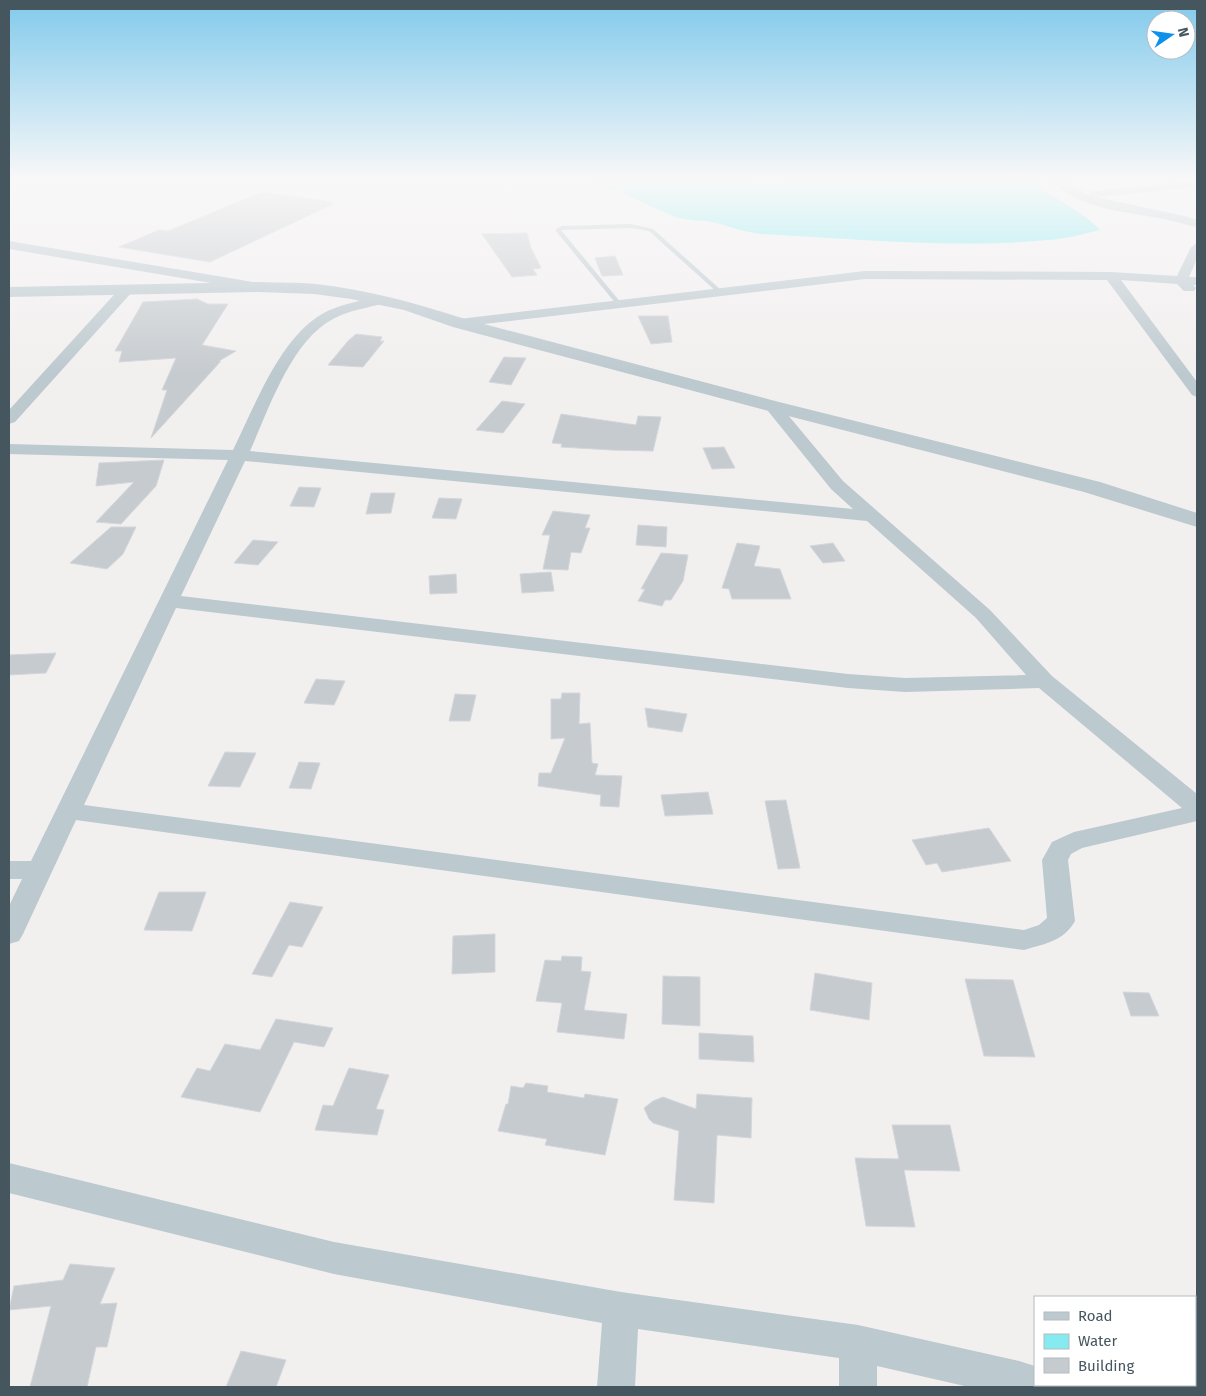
<svg xmlns="http://www.w3.org/2000/svg" width="1206" height="1396" font-family="'Fira Sans',sans-serif">
  <rect width="100%" height="100%" fill="#f2efef"/>
  <path fill="#86eaf1" d="M 509,179 L 742,179 L 763,186 L 781,184 L 782,179 L 1032,179 C 1052,200 1081,209 1100,230 C 1083,234 1065,239 1048,240 C 953,249 856,239 760,234 C 745,232 731,227 716,223 C 700,219 686,222 671,215 C 646,205 623,191 597,184 C 569,176 537,180 509,179 Z"/>
  <path fill="#c6cbcf" stroke="#d3d6db" d="M 262,192 L 333,202 L 330,204 L 333,204 L 210,262 L 119,247 L 159,230 L 168,231 Z
    M 527,233 L 531,248 L 541,268 L 533,269 L 537,275 L 512,277 L 482,234 Z
    M 615,256 L 623,275 L 602,276 L 595,258 Z
    M 197,299 L 208,304 L 228,304 L 202,345 L 236,351 L 219,361 L 221,361 L 151,438 L 167,390 L 162,390 L 176,358 L 119,362 L 122,351 L 115,351 L 143,302 Z
    M 638,316 L 668,316 L 672,342 L 651,344 Z
    M 356,334 L 382,337 L 380,341 L 384,341 L 363,367 L 328,365 L 348,341 Z
    M 504,357 L 526,358 L 511,385 L 489,382 Z
    M 502,401 L 525,404 L 503,433 L 476,430 Z
    M 561,414 L 636,425 L 638,416 L 661,417 L 653,451 L 611,450 L 561,447 L 562,444 L 552,443 Z
    M 724,447 L 735,468 L 712,469 L 703,448 Z
    M 164,460 L 156,486 L 121,524 L 96,522 L 134,482 L 96,486 L 99,463 Z
    M 299,487 L 321,488 L 314,507 L 290,506 Z
    M 371,493 L 395,493 L 391,513 L 366,514 Z
    M 439,498 L 462,499 L 456,519 L 432,518 Z
    M 553,511 L 590,515 L 585,528 L 590,528 L 581,553 L 571,552 L 568,570 L 543,569 L 550,535 L 542,535 Z
    M 638,525 L 667,527 L 666,547 L 636,545 Z
    M 111,527 L 136,527 L 123,554 L 107,569 L 70,563 Z
    M 253,540 L 278,542 L 258,565 L 234,563 Z
    M 737,543 L 760,546 L 754,566 L 780,569 L 791,599 L 732,599 L 729,589 L 722,588 Z
    M 833,543 L 845,561 L 823,563 L 810,546 Z
    M 661,553 L 688,555 L 683,581 L 671,600 L 665,600 L 662,606 L 638,601 L 645,589 L 641,589 Z
    M 551,572 L 554,591 L 522,593 L 520,574 Z
    M 456,574 L 457,593 L 430,594 L 429,576 Z
    M 56,653 L 46,673 L 9,675 L 9,655 Z
    M 316,679 L 345,681 L 334,705 L 304,703 Z
    M 562,693 L 580,693 L 579,724 L 590,723 L 592,763 L 598,764 L 595,775 L 622,776 L 619,807 L 600,806 L 601,795 L 538,786 L 539,773 L 551,773 L 565,738 L 551,739 L 551,699 L 561,699 Z
    M 455,694 L 476,695 L 470,721 L 449,721 Z
    M 645,708 L 687,714 L 682,732 L 648,727 Z
    M 225,752 L 256,753 L 240,787 L 208,786 Z
    M 299,762 L 320,763 L 311,789 L 289,788 Z
    M 708,792 L 713,814 L 665,816 L 661,795 Z
    M 786,800 L 800,868 L 778,869 L 765,801 Z
    M 989,828 L 1011,861 L 942,872 L 937,863 L 926,865 L 912,840 Z
    M 159,892 L 206,892 L 192,931 L 144,930 Z
    M 290,902 L 323,907 L 302,947 L 289,945 L 272,977 L 252,974 Z
    M 495,934 L 495,972 L 452,974 L 453,936 Z
    M 562,956 L 582,957 L 581,971 L 591,972 L 584,1010 L 627,1014 L 624,1039 L 557,1032 L 562,1003 L 536,1001 L 545,960 L 561,961 Z
    M 815,973 L 872,983 L 869,1020 L 810,1010 Z
    M 663,976 L 700,977 L 700,1026 L 662,1024 Z
    M 965,979 L 1013,980 L 1035,1057 L 984,1056 Z
    M 1123,992 L 1149,993 L 1159,1016 L 1131,1016 Z
    M 276,1019 L 333,1028 L 324,1047 L 294,1042 L 260,1112 L 181,1097 L 197,1068 L 210,1071 L 225,1044 L 260,1050 Z
    M 699,1033 L 753,1036 L 754,1062 L 699,1059 Z
    M 349,1068 L 389,1075 L 376,1109 L 384,1110 L 377,1135 L 315,1130 L 323,1105 L 333,1106 Z
    M 526,1083 L 548,1086 L 547,1092 L 584,1098 L 585,1094 L 618,1099 L 605,1155 L 545,1145 L 547,1139 L 498,1131 L 506,1104 L 508,1104 L 511,1086 L 523,1088 Z
    M 697,1094 L 752,1098 L 751,1138 L 717,1135 L 714,1203 L 674,1200 L 679,1131 L 653,1123 L 649,1119 L 644,1108 L 653,1101 L 663,1097 L 696,1109 Z
    M 892,1125 L 950,1125 L 960,1171 L 904,1170 L 915,1227 L 866,1226 L 855,1158 L 899,1159 Z
    M 70,1264 L 115,1268 L 100,1304 L 117,1303 L 107,1347 L 96,1347 L 87,1387 L 30,1387 L 51,1306 L 9,1310 L 14,1286 L 63,1280 Z
    M 241,1351 L 286,1360 L 276,1387 L 226,1387 Z"/>
  <g fill="none" stroke-linecap="round" stroke-linejoin="round">
    <path fill="#bcc9cf" fill-rule="evenodd" d="M 631,224 L 653,229 L 721,290 L 721,292 L 717,292 L 649,231 L 631,228 L 561,230 L 622,304 L 617,305 L 555,230 L 561,226 Z"/>
    <path fill="#bcc9cf" fill-rule="evenodd" d="M 1051,179 C 1065,178 1076,188 1089,195 L 1090,192 L 1094,191 L 1197,181 L 1197,187 L 1096,197 L 1184,216 L 1197,220 L 1197,227 C 1186,225 1175,221 1163,219 C 1127,211 1076,210 1051,179 Z
      M 9,241 L 259,283 L 266,287 L 259,291 L 9,249 Z
      M 1197,243 L 1197,259 L 1189,277 L 1197,277 L 1197,285 L 1193,285 L 1196,288 L 1194,291 L 1184,291 L 1177,284 L 1121,280 L 1197,382 L 1197,397 L 1192,395 L 1107,280 L 865,279 L 459,327 L 452,323 L 459,319 L 865,271 L 1111,272 L 1177,276 L 1191,247 Z
      M 127,285 L 132,286 L 134,289 L 132,292 L 15,422 L 9,424 L 9,410 L 122,286 Z
      M 380,296 L 385,297 L 387,300 L 385,303 C 368,308 349,310 333,319 C 291,341 269,409 250,451 L 853,509 L 831,489 L 764,406 L 766,403 L 778,403 L 843,481 L 990,610 L 1052,676 L 1197,794 L 1197,821 L 1082,848 L 1071,854 L 1068,860 L 1075,921 C 1064,941 1044,944 1024,950 L 76,820 L 23,934 L 19,941 L 9,944 L 9,906 L 22,879 L 9,879 L 9,861 L 31,861 L 228,460 L 9,454 L 9,444 L 233,450 C 255,406 279,339 322,314 C 339,304 361,301 380,296 ZM 245,461 L 867,521 L 976,618 L 1026,675 L 905,678 L 848,674 L 181,596 ZM 176,608 L 848,688 L 905,692 L 1039,688 L 1182,808 L 1074,832 L 1052,842 L 1042,860 L 1047,918 L 1039,925 L 1024,930 L 84,805 Z
      M 9,1163 L 334,1242 L 621,1292 L 858,1325 L 1019,1361 L 1035,1366 L 1035,1385 L 1059,1385 L 1060,1387 L 969,1387 L 877,1366 L 877,1387 L 839,1387 L 839,1358 L 638,1329 L 635,1387 L 597,1387 L 602,1323 L 334,1274 L 9,1193 Z"/>
    <path fill="#bcc9cf" fill-rule="evenodd" d="M 259,282 C 278,283 298,282 316,284 C 368,290 416,303 465,319 L 779,402 L 1100,482 L 1197,513 L 1197,527 L 1084,492 L 765,410 L 453,327 L 404,310 L 351,299 L 314,294 L 259,292 L 9,297 L 9,287 Z"/>
  </g>
  <linearGradient id="sky" x2="0" y2="1"><stop stop-color="#81caec"/><stop offset="0.48" stop-color="#f9f8f8"/><stop offset="1" stop-color="#f9f8f8" stop-opacity="0"/></linearGradient>
  <rect width="1206" height="374" fill="url(#sky)"/>
  <rect width="1206" height="1396" fill="none" stroke="#46565e" stroke-width="20"/>
  <rect x="1034" y="1296" width="162" height="90" fill="#ffffff" stroke="#b5bbbf"/>
  <rect x="1044" y="1312" width="25" height="8" fill="#bcc9cf" stroke="#b5bbbf"/>
  <text x="1078" y="1321" font-size="15" fill="#46565e">Road</text>
  <rect x="1044" y="1334" width="25" height="15" fill="#86eaf1" stroke="#b5bbbf"/>
  <text x="1078" y="1346" font-size="15" fill="#46565e">Water</text>
  <rect x="1044" y="1358" width="25" height="15" fill="#c6cbcf" stroke="#b5bbbf"/>
  <text x="1078" y="1371" font-size="15" fill="#46565e">Building</text>
  <g transform="translate(1171 35) rotate(77)"><circle r="24" fill="#ffffff" stroke="#b5bbbf"/>
  <path d="M0-4L9 19L0 12L-9 19Z" fill="#0f90eb"/>
  <text y="-8" font-size="14" font-weight="bold" text-anchor="middle" fill="#46565e">N</text>
  </g>
</svg>
